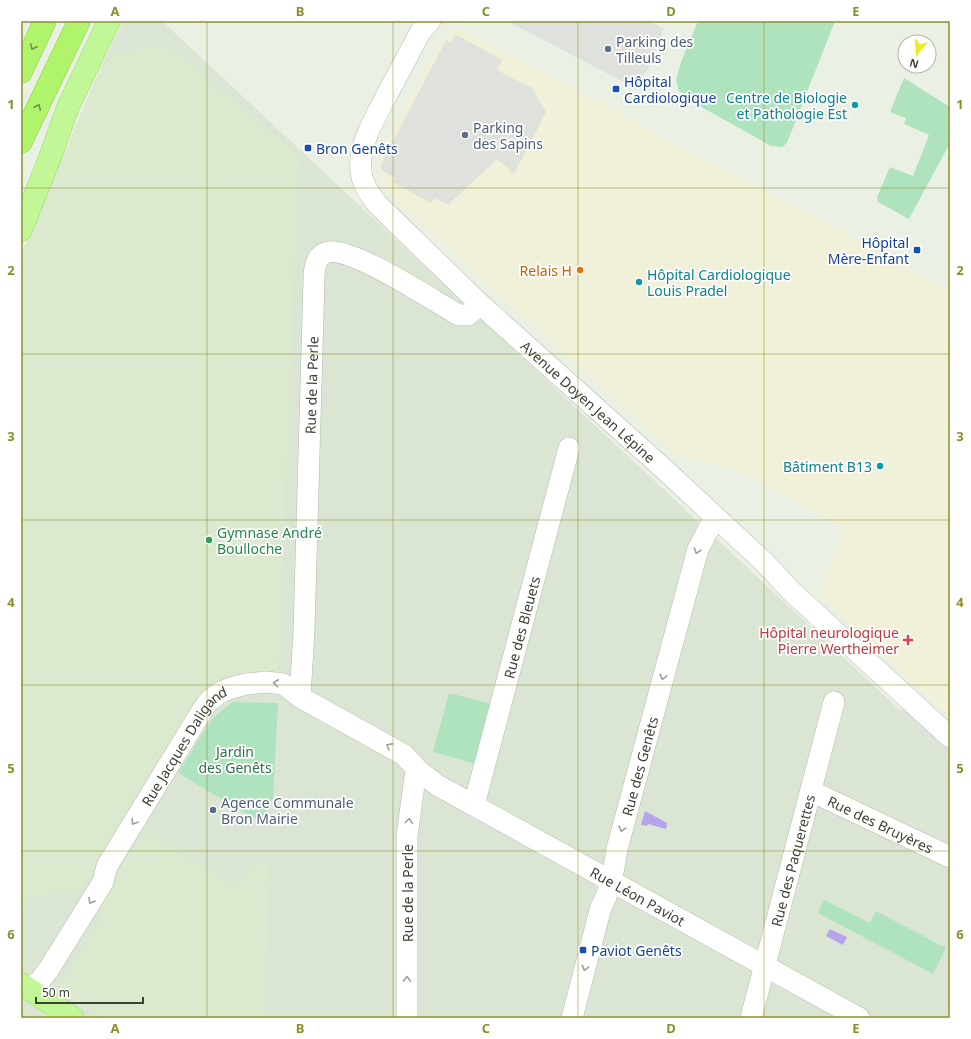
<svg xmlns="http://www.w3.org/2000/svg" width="971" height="1039" font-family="'Noto Sans',sans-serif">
  <rect width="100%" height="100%" fill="#eaf1e4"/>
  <path fill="#dbe5d3" d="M 123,21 L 162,21 L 950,757 L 950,1018 L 21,1018 L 21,255 L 98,74 Z"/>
  <path fill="#dbe9cf" d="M 145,47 L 159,47 L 178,55 L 299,156 L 278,675 L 188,715 L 82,888 L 24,900 L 23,906 L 21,909 L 21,255 L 98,74 L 105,63 L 117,53 Z
    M 148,833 L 237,888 L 257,858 L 270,867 L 264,1018 L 100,1018 L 64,996 L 60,990 L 62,983 L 102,916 L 99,902 L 135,844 Z"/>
  <path fill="#f1f0d8" d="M 456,30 L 464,30 L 950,290 L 950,718 L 818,594 L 846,530 L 741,471 L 677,455 L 464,263 L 386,189 L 379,178 L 378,170 L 379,161 L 382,152 L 442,39 Z"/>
  <path fill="#afe3be" d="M 698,21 L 835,21 L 787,143 L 782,147 L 771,146 L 696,104 L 679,91 L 676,80 L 681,62 Z
    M 904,78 L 950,107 L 950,143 L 909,219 L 878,202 L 877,197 L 890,167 L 913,176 L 929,135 L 904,124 L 906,118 L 890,112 Z
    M 449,693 L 496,705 L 480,765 L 433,752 Z
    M 232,702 L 278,703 L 273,798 L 260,822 L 178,773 L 212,719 Z
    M 824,900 L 870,923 L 876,911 L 946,948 L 933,974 L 818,913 Z"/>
  <path fill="#dfe2dc" d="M 507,21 L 649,21 L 664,29 L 648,69 L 640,79 L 635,88 Z
    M 455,34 L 502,60 L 497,70 L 532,88 L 546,112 L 514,174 L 497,159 L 448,205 L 434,198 L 431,203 L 393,182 L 395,178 L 383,171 L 381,168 L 381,164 L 446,40 L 451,43 Z
    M 911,708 L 950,745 L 950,757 L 900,710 Z"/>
  <path fill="#b5a4eb" d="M 645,811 L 667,823 L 666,829 L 648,824 L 647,826 L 641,825 Z
    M 830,929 L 847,937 L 843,945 L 826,936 Z"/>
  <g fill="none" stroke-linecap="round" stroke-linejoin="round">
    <g stroke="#b2bca8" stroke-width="22">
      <g id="minor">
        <path id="s1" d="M 430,21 L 421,31 C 411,49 402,67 392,85 C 380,109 357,144 361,171 C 362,184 369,193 377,204 L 480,304 L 665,470 L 764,562 L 791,591 L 950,737"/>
        <path id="s2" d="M 300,697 L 304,631 L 314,279 C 314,269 316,254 328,252 C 353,247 435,302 459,315 L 468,315 L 480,304"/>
        <path id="s3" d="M 811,791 L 950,857"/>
        <path id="s4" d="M 474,805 L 569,448"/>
        <path id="s5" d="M 28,988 L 39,982 L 49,969 L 103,882 L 107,866 L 203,709 L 209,701 L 221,692 L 231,688 L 246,684 L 266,682 L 283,684 L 300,697 L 404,755 L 419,771 L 437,785 L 859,1018"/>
        <path d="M 407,1018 L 407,836 L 415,777 L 419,771"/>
        <path id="s6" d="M 572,1018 L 601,907 C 611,889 614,869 617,849 L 698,549 L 715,517"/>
        <path id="s7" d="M 751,1018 L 834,702"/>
      </g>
    </g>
    <g stroke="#9ddb68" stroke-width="23">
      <path id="major" d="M 21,230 L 49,160 L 68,107 L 109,21
        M 21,984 L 73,1018"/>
    </g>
    <g stroke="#8cd23d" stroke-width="23">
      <path id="highway" d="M 21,72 L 45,21
        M 21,142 L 79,21"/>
    </g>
    <use href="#minor" stroke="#fff" stroke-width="21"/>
    <use href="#major" stroke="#c2f797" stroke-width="22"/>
    <use href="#highway" stroke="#b0f46c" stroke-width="22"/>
  </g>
  <defs><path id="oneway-chevron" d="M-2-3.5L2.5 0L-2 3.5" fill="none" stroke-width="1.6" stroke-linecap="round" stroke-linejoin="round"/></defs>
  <g stroke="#70934e">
    <use href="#oneway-chevron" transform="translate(33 47) rotate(115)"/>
    <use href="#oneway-chevron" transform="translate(38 107) rotate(-65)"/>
  </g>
  <g stroke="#9ea19a">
    <use href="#oneway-chevron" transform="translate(697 551) rotate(109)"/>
    <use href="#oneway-chevron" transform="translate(663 677) rotate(105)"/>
    <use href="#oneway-chevron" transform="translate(276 683) rotate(-172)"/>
    <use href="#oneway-chevron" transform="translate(389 746) rotate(-151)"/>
    <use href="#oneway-chevron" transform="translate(409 821) rotate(-83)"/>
    <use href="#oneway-chevron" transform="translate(134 822) rotate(122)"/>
    <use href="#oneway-chevron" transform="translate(622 829) rotate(105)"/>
    <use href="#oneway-chevron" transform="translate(91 901) rotate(121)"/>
    <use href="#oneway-chevron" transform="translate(585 968) rotate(105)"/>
    <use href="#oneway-chevron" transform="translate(407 979) rotate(-90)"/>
  </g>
  <path fill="none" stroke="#8b8e2c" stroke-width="1" stroke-opacity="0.55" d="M 207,21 L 207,1018M 393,21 L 393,1018M 578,21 L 578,1018M 764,21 L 764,1018M 21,188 L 950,188M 21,354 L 950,354M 21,520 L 950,520M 21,685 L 950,685M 21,851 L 950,851"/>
  <g fill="#5c6f8a" stroke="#fff" stroke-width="1.5">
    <circle cx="608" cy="49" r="4"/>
    <circle cx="465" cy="135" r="4"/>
    <circle cx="213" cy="810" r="4"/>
  </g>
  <g fill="#1a4fb4" stroke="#fff" stroke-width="1.5">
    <rect x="612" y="85" width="8" height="8" rx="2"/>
    <rect x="304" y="144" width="8" height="8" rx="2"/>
    <rect x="913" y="246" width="8" height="8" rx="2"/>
    <rect x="579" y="946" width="8" height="8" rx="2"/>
  </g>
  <g fill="#0f9aa8" stroke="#fff" stroke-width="1.5">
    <circle cx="855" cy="105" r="4"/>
    <circle cx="639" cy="282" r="4"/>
    <circle cx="880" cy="466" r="4"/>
  </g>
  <circle fill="#e8710a" stroke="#fff" stroke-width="1.5" cx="580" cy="270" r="4"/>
  <circle fill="#2e9e5b" stroke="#fff" stroke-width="1.5" cx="209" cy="540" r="4"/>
  <path fill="#e0444e" stroke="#fff" stroke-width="1.5" d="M906 634h4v4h4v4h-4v4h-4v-4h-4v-4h4z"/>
  <g text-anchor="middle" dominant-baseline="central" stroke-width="3.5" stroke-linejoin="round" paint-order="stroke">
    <g font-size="14" fill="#4e5e75" stroke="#fff" text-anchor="start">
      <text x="616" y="41">Parking des<tspan x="616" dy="16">Tilleuls</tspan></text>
      <text x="473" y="127">Parking<tspan x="473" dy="16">des Sapins</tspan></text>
      <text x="221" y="802">Agence Communale<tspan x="221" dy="16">Bron Mairie</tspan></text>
    </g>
    <g font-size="14" fill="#164399" stroke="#fff" text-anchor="start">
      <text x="624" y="81">Hôpital<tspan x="624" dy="16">Cardiologique</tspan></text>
      <text x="316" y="148">Bron Genêts</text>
      <text x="909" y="242" text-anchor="end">Hôpital<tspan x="909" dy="16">Mère-Enfant</tspan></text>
      <text x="591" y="950">Paviot Genêts</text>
    </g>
    <g font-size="14" fill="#0d838f" stroke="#fff" text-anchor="end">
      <text x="847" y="97">Centre de Biologie<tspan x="847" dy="16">et Pathologie Est</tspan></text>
      <text x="647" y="274" text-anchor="start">Hôpital Cardiologique<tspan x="647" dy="16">Louis Pradel</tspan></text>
      <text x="872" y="466">Bâtiment B13</text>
    </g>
    <g font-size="14" fill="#c56008" stroke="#fff" text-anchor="end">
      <text x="572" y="270">Relais H</text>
    </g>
    <g font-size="14" fill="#3c4335" stroke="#fff">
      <text stroke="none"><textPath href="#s2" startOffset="312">Rue de la Perle</textPath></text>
      <text stroke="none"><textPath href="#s1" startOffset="494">Avenue Doyen Jean Lépine</textPath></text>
      <text stroke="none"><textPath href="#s4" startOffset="184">Rue des Bleuets</textPath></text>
      <text stroke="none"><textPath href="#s5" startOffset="291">Rue Jacques Daligand</textPath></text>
      <text stroke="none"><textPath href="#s6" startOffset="261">Rue des Genêts</textPath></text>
      <text stroke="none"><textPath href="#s3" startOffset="77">Rue des Bruyères</textPath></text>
      <text stroke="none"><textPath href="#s7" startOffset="163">Rue des Paquerettes</textPath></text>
      <text transform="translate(407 893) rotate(-90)">Rue de la Perle</text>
      <text stroke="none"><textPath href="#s5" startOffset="835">Rue Léon Paviot</textPath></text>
    </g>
    <g font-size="14" fill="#27864d" stroke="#fff" text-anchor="start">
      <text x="217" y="532">Gymnase André<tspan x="217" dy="16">Boulloche</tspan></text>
    </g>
    <g font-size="14" fill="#be3a42" stroke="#fff" text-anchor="end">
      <text x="899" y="632">Hôpital neurologique<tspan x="899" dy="16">Pierre Wertheimer</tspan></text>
    </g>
    <g font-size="14" fill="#2c704b" stroke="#fff">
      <text x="235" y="751">Jardin<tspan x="235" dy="16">des Genêts</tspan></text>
    </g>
  </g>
  <rect width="971" height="1039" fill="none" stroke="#ffffff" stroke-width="44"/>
  <g transform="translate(917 54) rotate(197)"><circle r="19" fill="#ffffff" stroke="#b1b4ae"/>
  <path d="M0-3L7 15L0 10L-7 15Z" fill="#ece921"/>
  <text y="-6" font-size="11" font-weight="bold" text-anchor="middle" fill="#3c4335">N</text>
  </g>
  <path d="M36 997v6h107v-6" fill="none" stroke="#3c4335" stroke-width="2"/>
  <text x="42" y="997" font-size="12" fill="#3c4335" stroke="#ffffff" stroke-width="3" paint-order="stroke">50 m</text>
  <rect x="22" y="22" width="927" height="995" fill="none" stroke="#8b8e2c" stroke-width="1.5"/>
  <g font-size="13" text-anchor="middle" font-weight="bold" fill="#8b8e2c">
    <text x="115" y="16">A</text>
    <text x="300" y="16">B</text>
    <text x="486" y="16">C</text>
    <text x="671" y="16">D</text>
    <text x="856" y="16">E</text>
    <text x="11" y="109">1</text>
    <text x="960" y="109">1</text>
    <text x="11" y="275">2</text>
    <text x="960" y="275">2</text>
    <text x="11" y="441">3</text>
    <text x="960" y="441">3</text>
    <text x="11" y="607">4</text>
    <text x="960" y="607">4</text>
    <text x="11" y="773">5</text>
    <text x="960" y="773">5</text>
    <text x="11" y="939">6</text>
    <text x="960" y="939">6</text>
    <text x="115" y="1033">A</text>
    <text x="300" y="1033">B</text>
    <text x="486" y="1033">C</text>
    <text x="671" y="1033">D</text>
    <text x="856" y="1033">E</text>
  </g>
</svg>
